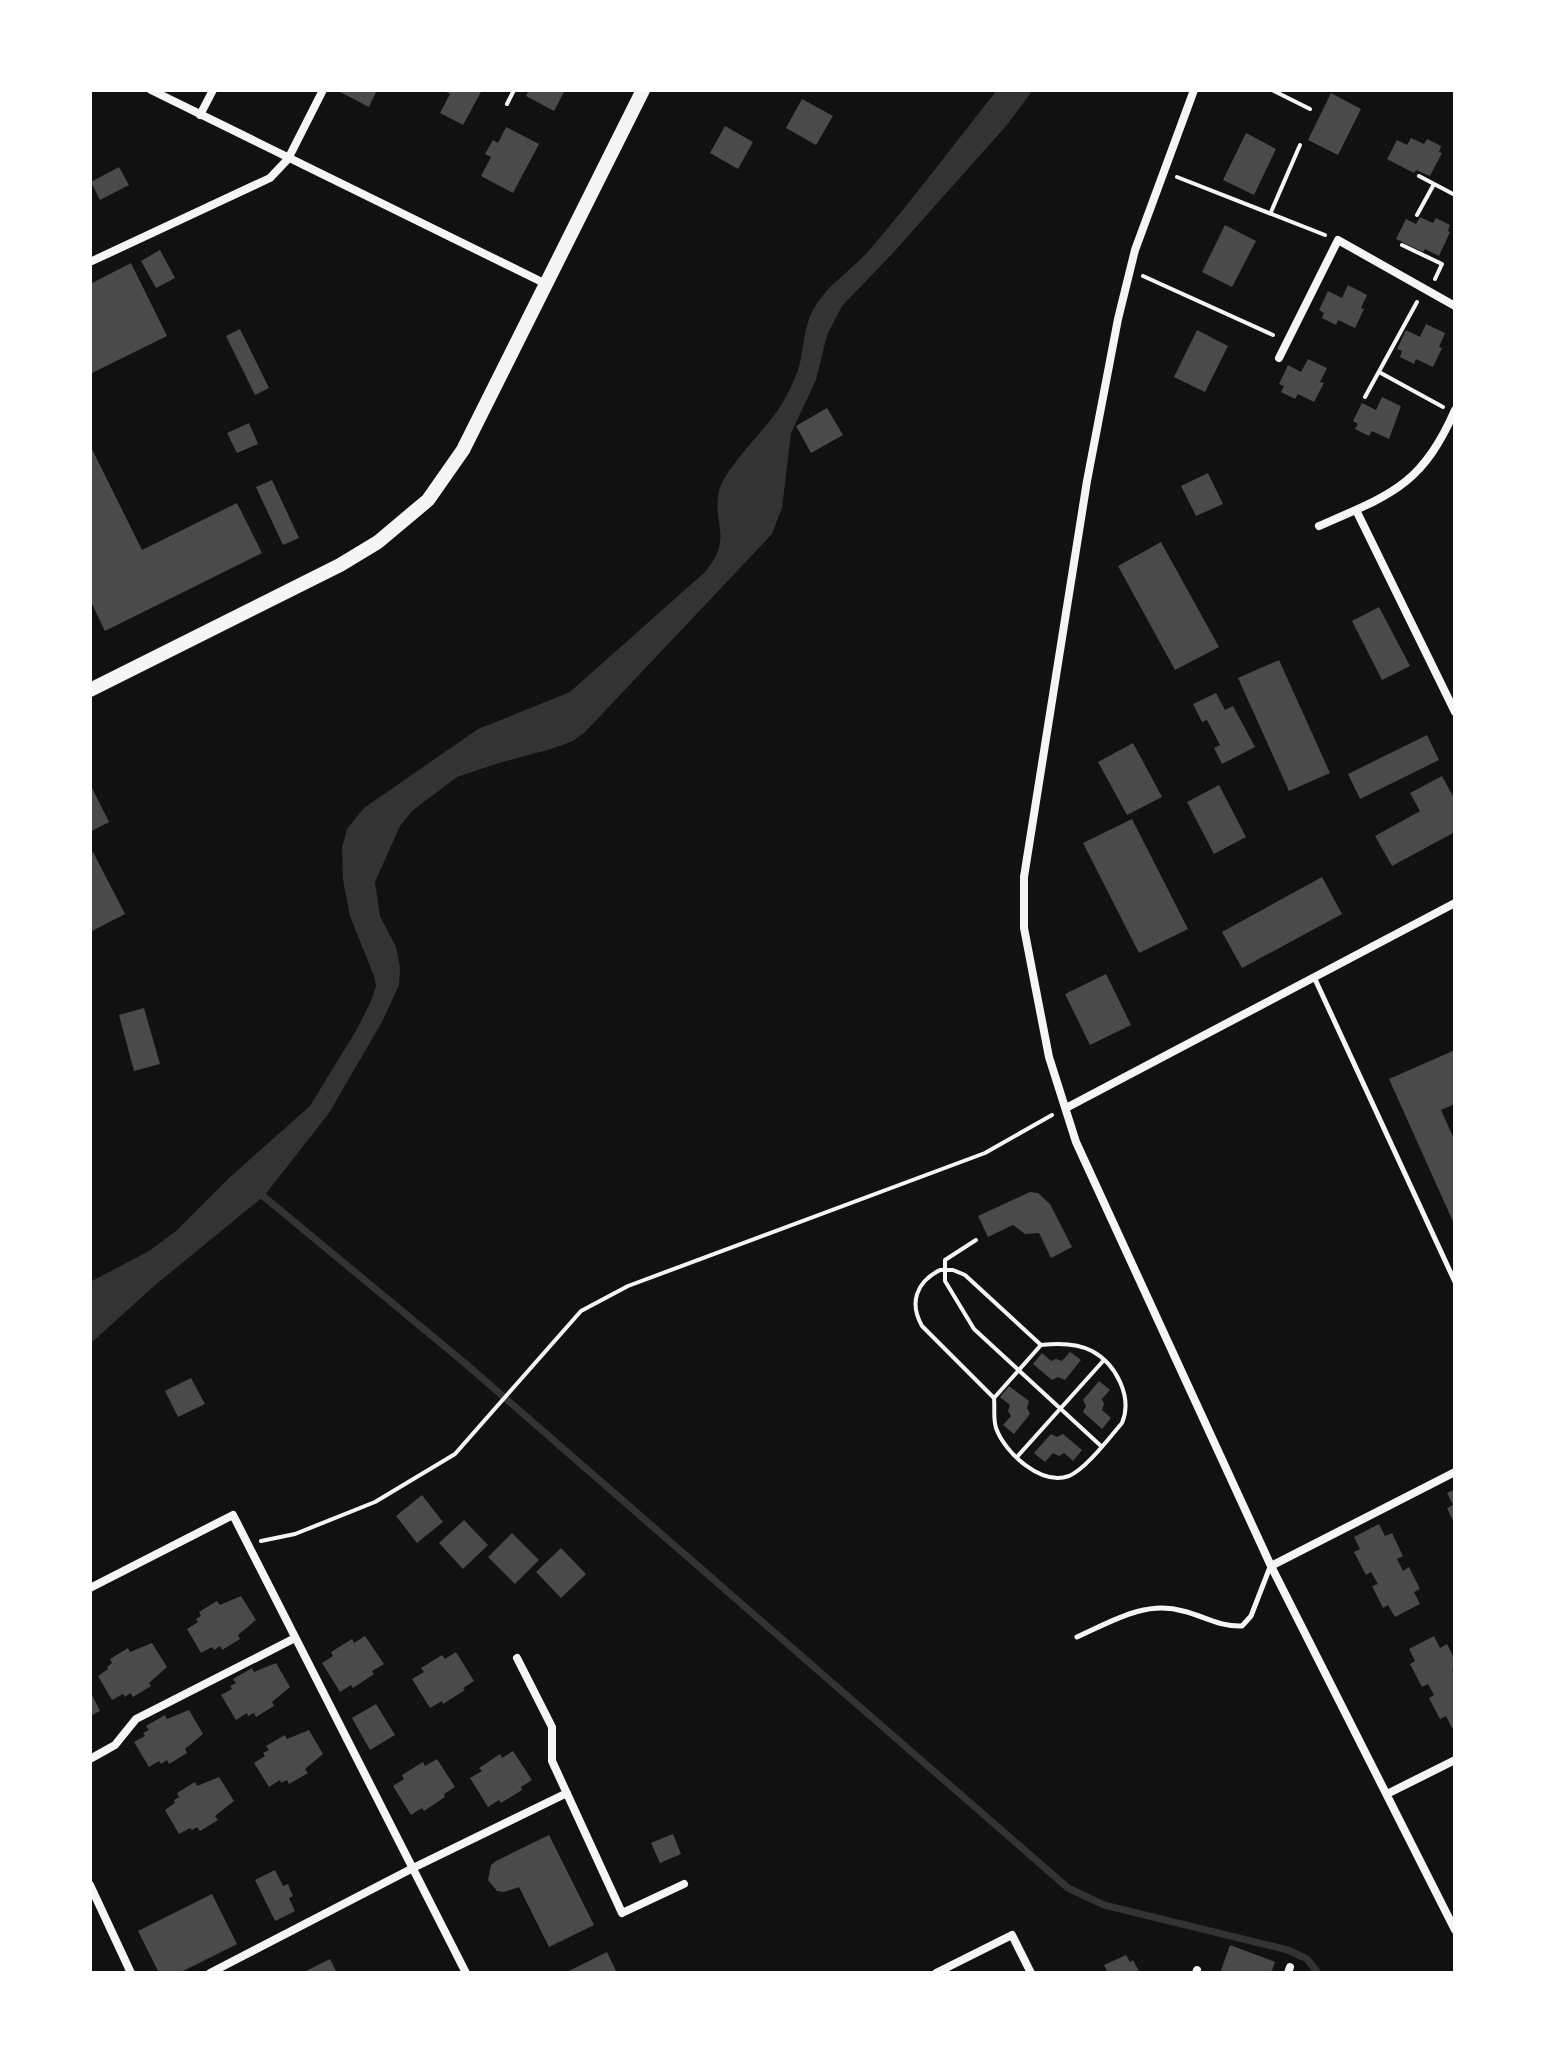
<svg xmlns="http://www.w3.org/2000/svg" width="1545" height="2063" font-family="Ubuntu,sans-serif">
  <rect width="100%" height="100%" fill="#111"/>
  <path fill="#333" d="M 997,90 L 1033,90 L 1006,126 L 892,254 L 842,306 L 827,335 L 816,380 L 791,433 L 782,508 L 772,534 L 586,731 L 573,741 L 551,749 L 502,762 L 457,777 L 412,811 L 400,826 L 375,882 L 380,916 L 396,947 L 400,967 L 399,985 L 383,1020 L 329,1113 L 264,1196 L 154,1286 L 90,1344 L 90,1282 L 149,1251 L 176,1231 L 228,1179 L 310,1106 L 357,1029 L 371,1001 L 376,986 L 374,976 L 350,916 L 343,880 L 342,848 L 347,829 L 364,808 L 478,729 L 570,692 L 705,572 C 734,538 712,525 719,491 C 724,469 766,429 780,407 C 788,394 796,378 800,363 C 804,345 804,327 813,310 C 827,284 853,270 871,248 C 915,197 955,143 997,90 Z"/>
  <g fill="none" stroke-linecap="round" stroke-linejoin="round">
    <path stroke="#333" stroke-width="7" d="M 257,1191 L 466,1364 L 1068,1888 L 1104,1905 L 1288,1950 L 1307,1959 L 1318,1973"/>
  </g>
  <path fill="#4a4a4a" d="M 336,90 L 377,90 L 369,107 Z
    M 443,90 L 482,90 L 463,125 L 440,113 L 450,94 Z
    M 529,90 L 565,90 L 554,111 L 526,96 Z
    M 1331,93 L 1361,109 L 1338,155 L 1308,140 Z
    M 802,99 L 833,116 L 816,145 L 786,128 Z
    M 725,126 L 753,142 L 738,169 L 710,153 Z
    M 506,127 L 539,144 L 513,193 L 481,176 L 491,157 L 485,154 L 493,140 L 498,143 Z
    M 1246,133 L 1276,149 L 1254,195 L 1223,180 Z
    M 1411,138 L 1424,144 L 1427,139 L 1441,146 L 1439,152 L 1442,153 L 1430,176 L 1416,170 L 1414,173 L 1387,159 L 1397,140 L 1407,145 Z
    M 119,167 L 129,185 L 100,200 L 91,182 Z
    M 1420,217 L 1433,223 L 1436,218 L 1450,225 L 1448,231 L 1450,232 L 1439,256 L 1425,249 L 1423,252 L 1396,239 L 1406,219 L 1416,224 Z
    M 1225,225 L 1256,241 L 1232,287 L 1202,272 Z
    M 160,250 L 175,278 L 156,288 L 141,261 Z
    M 131,263 L 167,336 L 90,374 L 90,284 Z
    M 1348,285 L 1367,295 L 1361,308 L 1364,309 L 1355,328 L 1338,320 L 1336,325 L 1322,318 L 1324,313 L 1319,310 L 1328,291 L 1342,298 Z
    M 1426,324 L 1445,333 L 1439,347 L 1442,348 L 1433,367 L 1416,359 L 1414,364 L 1400,357 L 1402,351 L 1397,349 L 1406,330 L 1420,337 Z
    M 240,329 L 269,388 L 255,395 L 226,336 Z
    M 1197,330 L 1228,346 L 1205,392 L 1174,377 Z
    M 1308,359 L 1327,368 L 1320,382 L 1324,383 L 1314,402 L 1298,394 L 1295,399 L 1281,392 L 1284,386 L 1279,384 L 1288,365 L 1301,372 Z
    M 1382,397 L 1401,406 L 1389,439 L 1372,431 L 1369,436 L 1355,429 L 1358,424 L 1353,421 L 1362,403 L 1376,410 Z
    M 827,408 L 843,435 L 811,453 L 796,426 Z
    M 249,423 L 258,444 L 237,453 L 227,433 Z
    M 90,445 L 142,550 L 237,503 L 262,553 L 105,631 L 90,600 Z
    M 1208,473 L 1223,504 L 1196,516 L 1181,486 Z
    M 272,480 L 299,538 L 283,545 L 256,487 Z
    M 1161,542 L 1219,647 L 1175,670 L 1118,566 Z
    M 1379,607 L 1410,666 L 1382,680 L 1352,621 Z
    M 1279,660 L 1330,773 L 1289,791 L 1238,678 Z
    M 1216,693 L 1225,710 L 1233,706 L 1255,747 L 1222,764 L 1214,748 L 1220,745 L 1207,720 L 1202,722 L 1193,704 Z
    M 1427,735 L 1439,760 L 1360,799 L 1348,774 Z
    M 1133,743 L 1162,797 L 1127,815 L 1098,762 Z
    M 1442,776 L 1455,800 L 1455,832 L 1392,866 L 1375,836 L 1420,811 L 1410,793 Z
    M 90,784 L 109,822 L 90,832 Z
    M 1219,785 L 1246,837 L 1214,854 L 1187,802 Z
    M 1132,819 L 1188,929 L 1139,953 L 1083,843 Z
    M 93,852 L 125,914 L 90,932 L 90,853 Z
    M 1322,877 L 1342,914 L 1242,968 L 1222,932 Z
    M 1106,974 L 1131,1025 L 1090,1045 L 1065,994 Z
    M 144,1008 L 160,1064 L 134,1071 L 119,1015 Z
    M 1455,1050 L 1455,1104 L 1441,1110 L 1455,1141 L 1455,1226 L 1389,1079 Z
    M 1030,1192 L 1038,1193 L 1050,1204 L 1072,1247 L 1051,1258 L 1039,1233 L 1025,1234 L 1013,1225 L 988,1237 L 978,1216 Z
    M 1070,1352 L 1081,1360 L 1065,1380 L 1058,1377 L 1052,1380 L 1033,1364 L 1042,1353 L 1051,1361 L 1056,1359 L 1062,1361 Z
    M 191,1378 L 205,1404 L 178,1417 L 165,1391 Z
    M 1099,1381 L 1110,1390 L 1102,1399 L 1104,1404 L 1102,1410 L 1111,1418 L 1102,1429 L 1083,1412 L 1086,1406 L 1083,1400 Z
    M 1009,1386 L 1029,1401 L 1027,1408 L 1030,1414 L 1014,1434 L 1003,1425 L 1011,1416 L 1008,1411 L 1010,1405 L 1000,1397 Z
    M 1051,1434 L 1057,1437 L 1063,1434 L 1082,1450 L 1073,1461 L 1064,1453 L 1059,1456 L 1053,1453 L 1045,1462 L 1034,1453 Z
    M 1455,1489 L 1455,1525 L 1447,1508 L 1453,1505 L 1447,1493 Z
    M 422,1495 L 443,1522 L 417,1543 L 396,1516 Z
    M 464,1520 L 488,1545 L 463,1569 L 439,1543 Z
    M 1379,1524 L 1385,1536 L 1392,1533 L 1403,1556 L 1397,1559 L 1403,1571 L 1409,1567 L 1420,1589 L 1414,1592 L 1420,1604 L 1395,1617 L 1388,1605 L 1383,1608 L 1372,1586 L 1378,1584 L 1371,1572 L 1366,1575 L 1354,1552 L 1360,1549 L 1354,1537 Z
    M 512,1533 L 539,1560 L 515,1584 L 488,1557 Z
    M 561,1548 L 586,1574 L 561,1598 L 536,1572 Z
    M 241,1596 L 256,1620 L 238,1635 L 240,1639 L 222,1650 L 220,1646 L 214,1650 L 212,1647 L 201,1653 L 187,1629 L 198,1622 L 196,1619 L 201,1616 L 199,1612 L 217,1601 L 220,1605 Z
    M 365,1636 L 384,1664 L 372,1671 L 374,1674 L 353,1688 L 351,1685 L 340,1692 L 322,1663 L 333,1656 L 331,1652 L 352,1639 L 354,1643 Z
    M 1434,1636 L 1440,1648 L 1447,1644 L 1455,1660 L 1455,1669 L 1452,1670 L 1455,1675 L 1455,1727 L 1452,1728 L 1446,1716 L 1440,1719 L 1429,1698 L 1434,1695 L 1428,1684 L 1422,1687 L 1410,1664 L 1415,1661 L 1409,1649 Z
    M 152,1643 L 167,1667 L 149,1683 L 151,1686 L 133,1697 L 130,1693 L 125,1697 L 123,1694 L 112,1700 L 98,1676 L 108,1669 L 107,1667 L 112,1663 L 110,1659 L 128,1648 L 130,1652 Z
    M 456,1652 L 474,1681 L 463,1688 L 465,1690 L 443,1704 L 442,1701 L 430,1708 L 412,1679 L 424,1672 L 421,1668 L 442,1655 L 445,1659 Z
    M 276,1663 L 290,1687 L 272,1702 L 274,1706 L 256,1717 L 254,1713 L 248,1716 L 247,1713 L 236,1720 L 221,1695 L 232,1689 L 230,1686 L 236,1683 L 233,1679 L 252,1668 L 254,1672 Z
    M 90,1691 L 100,1711 L 90,1716 Z
    M 376,1704 L 395,1735 L 370,1750 L 352,1718 Z
    M 189,1710 L 203,1734 L 185,1749 L 187,1753 L 169,1764 L 167,1760 L 161,1764 L 159,1761 L 149,1767 L 134,1742 L 145,1736 L 143,1733 L 149,1730 L 146,1726 L 165,1715 L 167,1719 Z
    M 309,1730 L 323,1754 L 305,1769 L 308,1773 L 289,1784 L 287,1780 L 281,1783 L 280,1780 L 269,1787 L 254,1763 L 265,1756 L 263,1753 L 269,1750 L 266,1746 L 285,1735 L 287,1739 Z
    M 513,1751 L 532,1780 L 521,1787 L 522,1790 L 501,1803 L 499,1800 L 488,1807 L 470,1778 L 482,1771 L 479,1768 L 500,1754 L 502,1758 Z
    M 437,1759 L 455,1787 L 444,1794 L 445,1797 L 424,1811 L 422,1808 L 411,1815 L 393,1786 L 404,1779 L 402,1775 L 423,1762 L 425,1766 Z
    M 219,1777 L 234,1801 L 215,1816 L 218,1820 L 200,1831 L 197,1827 L 192,1830 L 190,1828 L 179,1834 L 165,1810 L 175,1803 L 174,1800 L 179,1797 L 177,1793 L 195,1782 L 197,1786 Z
    M 673,1834 L 681,1854 L 660,1863 L 651,1843 Z
    M 549,1835 L 594,1925 L 549,1947 L 519,1887 L 504,1892 L 497,1891 L 488,1880 L 491,1865 L 496,1861 Z
    M 275,1870 L 283,1886 L 288,1884 L 293,1896 L 289,1898 L 295,1911 L 275,1921 L 255,1880 Z
    M 212,1894 L 237,1944 L 179,1973 L 159,1973 L 138,1931 Z
    M 1230,1945 L 1275,1962 L 1271,1973 L 1220,1973 Z
    M 607,1952 L 617,1973 L 565,1973 Z
    M 1126,1955 L 1130,1962 L 1133,1960 L 1140,1973 L 1108,1973 L 1104,1965 Z
    M 330,1959 L 337,1973 L 302,1973 Z"/>
  <g fill="none" stroke-linecap="round" stroke-linejoin="round">
    <path stroke="#f5f5f5" stroke-width="4" d="M 1272,90 L 1310,109
      M 507,104 L 514,90
      M 1419,176 L 1455,195
      M 1177,177 L 1325,235
      M 1271,212 L 1300,145
      M 1417,215 L 1434,184
      M 1402,245 L 1442,264 L 1435,279
      M 1143,276 L 1273,335
      M 1379,372 L 1443,407
      M 1365,397 L 1417,302
      M 976,1240 L 945,1260 L 945,1281 L 974,1329 L 1101,1446
      M 940,1270 L 953,1270 L 965,1275 L 1041,1345 C 1058,1343 1077,1343 1092,1351 C 1116,1364 1133,1397 1122,1423 C 1110,1437 1086,1469 1069,1476 C 1041,1486 1005,1453 996,1428 C 993,1418 995,1409 994,1398 L 922,1326 C 909,1303 916,1282 940,1270 Z
      M 994,1398 L 1041,1345
      M 1017,1457 L 1104,1360
      M 261,1541 L 295,1534 L 375,1502 L 455,1454 L 581,1311 L 628,1286 L 985,1153 L 1052,1115"/>
    <path stroke="#f5f5f5" stroke-width="5" d="M 1314,977 L 1455,1282
      M 1077,1637 C 1111,1622 1145,1600 1183,1611 C 1204,1616 1220,1627 1242,1626 L 1251,1616 L 1270,1567"/>
    <path stroke="#f5f5f5" stroke-width="8" d="M 151,90 L 544,283
      M 1194,90 L 1135,250 L 1118,319 L 1087,481 L 1024,877 L 1024,928 L 1035,985 L 1049,1057 L 1076,1142 L 1271,1566 L 1455,1930
      M 200,115 L 213,90
      M 90,262 L 270,178 L 288,159 L 323,90
      M 1279,358 L 1338,240 L 1455,306
      M 1356,510 L 1455,712
      M 1319,526 C 1390,495 1422,486 1455,410
      M 1066,1108 L 1455,903
      M 1271,1566 L 1455,1472
      M 90,1588 L 233,1515 L 466,1973
      M 517,1658 L 552,1727 L 552,1761 L 622,1913 L 684,1884
      M 90,1759 L 115,1745 L 136,1719 L 295,1638
      M 1387,1794 L 1455,1760
      M 90,1885 L 131,1973
      M 210,1973 L 413,1868 L 567,1793
      M 936,1973 L 1012,1935 L 1031,1973
      M 1196,1973 L 1197,1970
      M 1288,1973 L 1290,1967"/>
    <path stroke="#f5f5f5" stroke-width="14" d="M 90,690 L 340,565 L 378,542 L 428,500 L 463,450 L 643,90"/>
  </g>
  <rect width="1545" height="2063" fill="none" stroke="#ffffff" stroke-width="184"/>
</svg>
